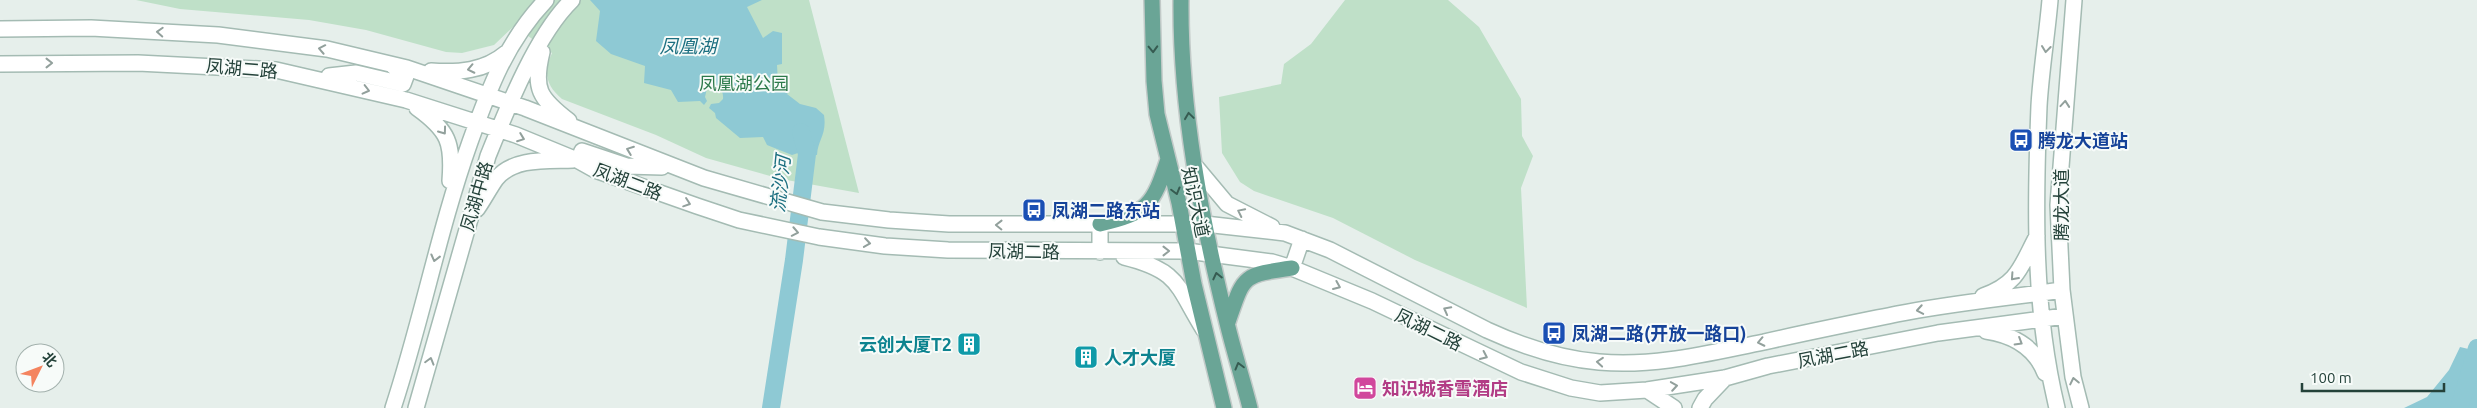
<svg xmlns="http://www.w3.org/2000/svg" width="2477" height="408" font-family="Ubuntu,'Noto Sans SC',sans-serif">
  <rect width="100%" height="100%" fill="#e6efeb"/>
  <path fill="#bfe0c8" d="M 136,0 L 809,0 L 859,193 L 781,179 L 706,158 L 656,135 L 562,99 C 546,85 543,73 552,53 L 514,26 L 494,45 L 462,53 L 446,52 L 366,30 L 309,20 L 180,9 Z
    M 1345,0 L 1448,0 L 1479,27 L 1521,99 L 1522,136 L 1533,156 L 1521,188 L 1527,308 L 1415,260 L 1333,218 L 1254,191 L 1240,182 L 1222,153 L 1219,97 L 1281,84 L 1284,64 L 1311,44 Z"/>
  <path fill="#8ec9d4" d="M 590,0 L 762,0 L 747,7 L 763,38 L 773,31 L 782,33 L 782,64 L 777,65 L 778,83 L 789,91 L 787,94 L 800,104 L 816,108 L 824,115 C 827,135 818,139 817,155 L 798,153 L 792,155 L 767,145 L 763,137 L 740,138 L 716,118 L 715,113 L 709,108 L 711,104 L 719,103 L 723,99 C 724,88 716,83 707,88 L 705,97 L 707,101 L 704,105 L 700,101 L 678,102 L 671,90 L 644,83 L 645,66 L 611,54 L 596,41 L 600,11 Z
    M 2460,347 L 2477,351 L 2477,408 L 2404,408 L 2427,397 L 2449,370 Z"/>
  <g fill="none" stroke-linecap="round" stroke-linejoin="round">
    <path stroke="#8ec9d4" stroke-width="18" d="M 771,408 L 794,260 L 807,154 L 801,132
      M 2459,408 L 2477,348"/>
    <g stroke="#a4bbb3" stroke-width="18">
      <path id="secondary" d="M 2050,0 C 2047,35 2041,71 2039,106 C 2035,207 2033,309 2057,408
        M 2074,0 L 2058,205 L 2062,290 L 2073,377 L 2081,408
        M 0,29 L 91,28 L 218,35 L 327,49 L 407,68 L 525,108 L 704,178 L 822,212 L 889,220 L 949,224 L 1205,224 L 1285,233 L 1330,250 L 1487,330 C 1522,346 1560,359 1599,362 C 1656,367 1709,353 1764,342 C 1808,332 1853,323 1897,314 C 1952,303 2007,298 2062,290
        M 542,52 C 533,89 539,98 569,121
        M 0,64 L 138,63 L 276,70 L 406,100 L 516,135 L 577,160 L 595,170 L 697,206 L 739,220 L 819,237 L 885,246 L 948,250 L 1187,251 L 1272,262 L 1292,268 L 1372,301 L 1521,372 L 1571,388 L 1600,393 L 1647,390 L 1725,378 L 1768,366 L 1938,333 L 2065,316
        M 431,71 C 458,73 485,71 506,53
        M 329,76 L 356,73 L 403,84 L 406,76 L 393,66
        M 417,108 C 449,131 453,143 450,181
        M 589,165 L 580,156 L 582,151 L 627,166 L 662,167
        M 1196,167 L 1227,204 L 1272,227
        M 477,209 C 484,199 489,189 496,179 C 514,157 548,161 573,160
        M 1100,252 L 1100,224
        M 1124,257 C 1180,271 1176,285 1204,330
        M 1292,268 L 1302,239
        M 1983,296 C 2018,284 2021,266 2037,236
        M 1986,331 C 2013,335 2035,347 2045,373
        M 1647,390 L 1674,408
        M 393,408 C 422,320 439,229 470,142 C 489,89 506,42 546,0
        M 416,408 L 488,156 C 507,109 536,35 572,0
        M 1700,408 L 1705,399 L 1725,378"/>
    </g>
    <g stroke="#c2cac8" stroke-width="18">
      <path id="primary" d="M 1152,0 L 1154,81 L 1157,114 L 1179,203 L 1194,284 L 1224,408
        M 1181,0 C 1180,108 1201,218 1227,323 C 1234,352 1243,380 1250,408
        M 1100,224 C 1148,213 1153,205 1168,159
        M 1228,322 C 1244,276 1241,275 1292,268"/>
    </g>
    <use href="#secondary" stroke="#fff" stroke-width="15"/>
    <use href="#primary" stroke="#6aa596" stroke-width="15"/>
  </g>
  <defs><path id="oneway-chevron" d="M-2-3.5L2.5 0L-2 3.5" fill="none" stroke-width="1.6" stroke-linecap="round" stroke-linejoin="round" transform="scale(1.25)"/></defs>
  <g stroke="#92a09c">
    <use href="#oneway-chevron" transform="translate(160 32) rotate(-177)"/>
    <use href="#oneway-chevron" transform="translate(322 49) rotate(-169)"/>
    <use href="#oneway-chevron" transform="translate(2046 49) rotate(97)"/>
    <use href="#oneway-chevron" transform="translate(49 63)"/>
    <use href="#oneway-chevron" transform="translate(471 69) rotate(168)"/>
    <use href="#oneway-chevron" transform="translate(366 90) rotate(14)"/>
    <use href="#oneway-chevron" transform="translate(2065 104) rotate(-85)"/>
    <use href="#oneway-chevron" transform="translate(443 131) rotate(54)"/>
    <use href="#oneway-chevron" transform="translate(521 138) rotate(21)"/>
    <use href="#oneway-chevron" transform="translate(630 150) rotate(-159)"/>
    <use href="#oneway-chevron" transform="translate(687 203) rotate(19)"/>
    <use href="#oneway-chevron" transform="translate(1241 212) rotate(-154)"/>
    <use href="#oneway-chevron" transform="translate(999 225) rotate(-179)"/>
    <use href="#oneway-chevron" transform="translate(795 232) rotate(11)"/>
    <use href="#oneway-chevron" transform="translate(867 243) rotate(8)"/>
    <use href="#oneway-chevron" transform="translate(1166 251)"/>
    <use href="#oneway-chevron" transform="translate(435 258) rotate(104)"/>
    <use href="#oneway-chevron" transform="translate(2014 277) rotate(132)"/>
    <use href="#oneway-chevron" transform="translate(1337 286) rotate(23)"/>
    <use href="#oneway-chevron" transform="translate(1447 310) rotate(-152)"/>
    <use href="#oneway-chevron" transform="translate(1920 310) rotate(170)"/>
    <use href="#oneway-chevron" transform="translate(1761 342) rotate(168)"/>
    <use href="#oneway-chevron" transform="translate(2019 342) rotate(31)"/>
    <use href="#oneway-chevron" transform="translate(1484 356) rotate(25)"/>
    <use href="#oneway-chevron" transform="translate(430 361) rotate(-74)"/>
    <use href="#oneway-chevron" transform="translate(1600 362) rotate(-175)"/>
    <use href="#oneway-chevron" transform="translate(2074 381) rotate(-102)"/>
    <use href="#oneway-chevron" transform="translate(1674 386) rotate(-9)"/>
  </g>
  <g stroke="#365b51">
    <use href="#oneway-chevron" transform="translate(1153 49) rotate(88)"/>
    <use href="#oneway-chevron" transform="translate(1189 116) rotate(-98)"/>
    <use href="#oneway-chevron" transform="translate(1176 191) rotate(75)"/>
    <use href="#oneway-chevron" transform="translate(1217 276) rotate(-103)"/>
    <use href="#oneway-chevron" transform="translate(1239 366) rotate(-105)"/>
  </g>
  <defs>
    <g id="bus-square" transform="scale(1.25)"><rect x="-9" y="-9" width="18" height="18" rx="4" fill="#1a4fb4" stroke="#f7fbf9"/><path d="M-5-6H5V4H4V6H2V4H-2V6H-4V4H-5ZM-3.5-4V0h7V-4ZM-3.5 1.2v1.5H-2V1.2ZM2 1.2v1.5H3.5V1.2Z" fill="#fff"/></g>
    <g id="building-square" transform="scale(1.25)"><rect x="-9" y="-9" width="18" height="18" rx="4" fill="#0f9aa8" stroke="#f7fbf9"/><path d="M-4-6H4V6H1V3H-1V6H-4ZM-2.5-4.3h1.7v1.8h-1.7ZM.8-4.3h1.7v1.8H.8ZM-2.5-1h1.7V.8h-1.7ZM.8-1h1.7V.8H.8Z" fill="#fff"/></g>
    <g id="hotel-square" transform="scale(1.25)"><rect x="-9" y="-9" width="18" height="18" rx="4" fill="#d1479c" stroke="#f7fbf9"/><path d="M-6-4.5h1.5V1H6V5H4.5V3h-9V5H-6ZM-4 0a1.8 1.8 0 1 1 3.6 0ZM.5 0V-2.5h3Q6-2.5 6 0Z" fill="#fff"/></g>
  </defs>
  <g fill-rule="evenodd">
    <use href="#bus-square" x="2021" y="140"/>
    <use href="#bus-square" x="1034" y="210"/>
    <use href="#bus-square" x="1554" y="333"/>
    <use href="#building-square" x="969" y="344"/>
    <use href="#building-square" x="1086" y="357"/>
    <use href="#hotel-square" x="1365" y="388"/>
  </g>
  <g text-anchor="middle" dominant-baseline="central" stroke-width="4" stroke-linejoin="round" paint-order="stroke">
    <g font-size="18" fill="#24423a" stroke="#f7fbf9">
      <text transform="translate(242 68) rotate(5)">凤湖二路</text>
      <text transform="translate(628 181) rotate(21)">凤湖二路</text>
      <text transform="translate(476 196) rotate(-74)">凤湖中路</text>
      <text transform="translate(1196 202) rotate(78)">知识大道</text>
      <text transform="translate(2061 205) rotate(-90)">腾龙大道</text>
      <text transform="translate(1024 251) rotate(1)">凤湖二路</text>
      <text transform="translate(1429 329) rotate(26)">凤湖二路</text>
      <text transform="translate(1833 354) rotate(-11)">凤湖二路</text>
    </g>
    <g font-size="18" fill="#2d7a4b" stroke="#f7fbf9">
      <text x="744" y="83">凤凰湖公园</text>
    </g>
    <g font-size="18" font-weight="bold" fill="#164399" stroke="#f7fbf9" text-anchor="start">
      <text x="2038" y="140">腾龙大道站</text>
      <text x="1052" y="210">凤湖二路东站</text>
      <text x="1572" y="333">凤湖二路(开放一路口)</text>
    </g>
    <g font-size="18" font-weight="bold" fill="#0d838f" stroke="#f7fbf9" text-anchor="end">
      <text x="952" y="344">云创大厦T2</text>
      <text x="1104" y="357" text-anchor="start">人才大厦</text>
    </g>
    <g font-size="18" font-weight="bold" fill="#b23c85" stroke="#f7fbf9" text-anchor="start">
      <text x="1382" y="388">知识城香雪酒店</text>
    </g>
    <g font-size="19" font-style="italic" fill="#1c6f80" stroke="#f7fbf9">
      <text x="688" y="46">凤凰湖</text>
      <text transform="translate(780 184) rotate(-84)">流沙河</text>
    </g>
  </g>
  <g transform="translate(40 368) rotate(48)"><circle r="24" fill="#f7fbf9" stroke="#a3b1ad"/>
  <path d="M0-4L9 19L0 12L-9 19Z" fill="#f4845f"/>
  <text y="-8" font-size="14" font-weight="bold" text-anchor="middle" fill="#24423a">北</text>
  </g>
  <path d="M2302 383v8h142v-8" fill="none" stroke="#24423a" stroke-width="2.5"/>
  <text x="2310" y="383" font-size="15" fill="#24423a" stroke="#f7fbf9" stroke-width="4" paint-order="stroke">100 m</text>
</svg>
